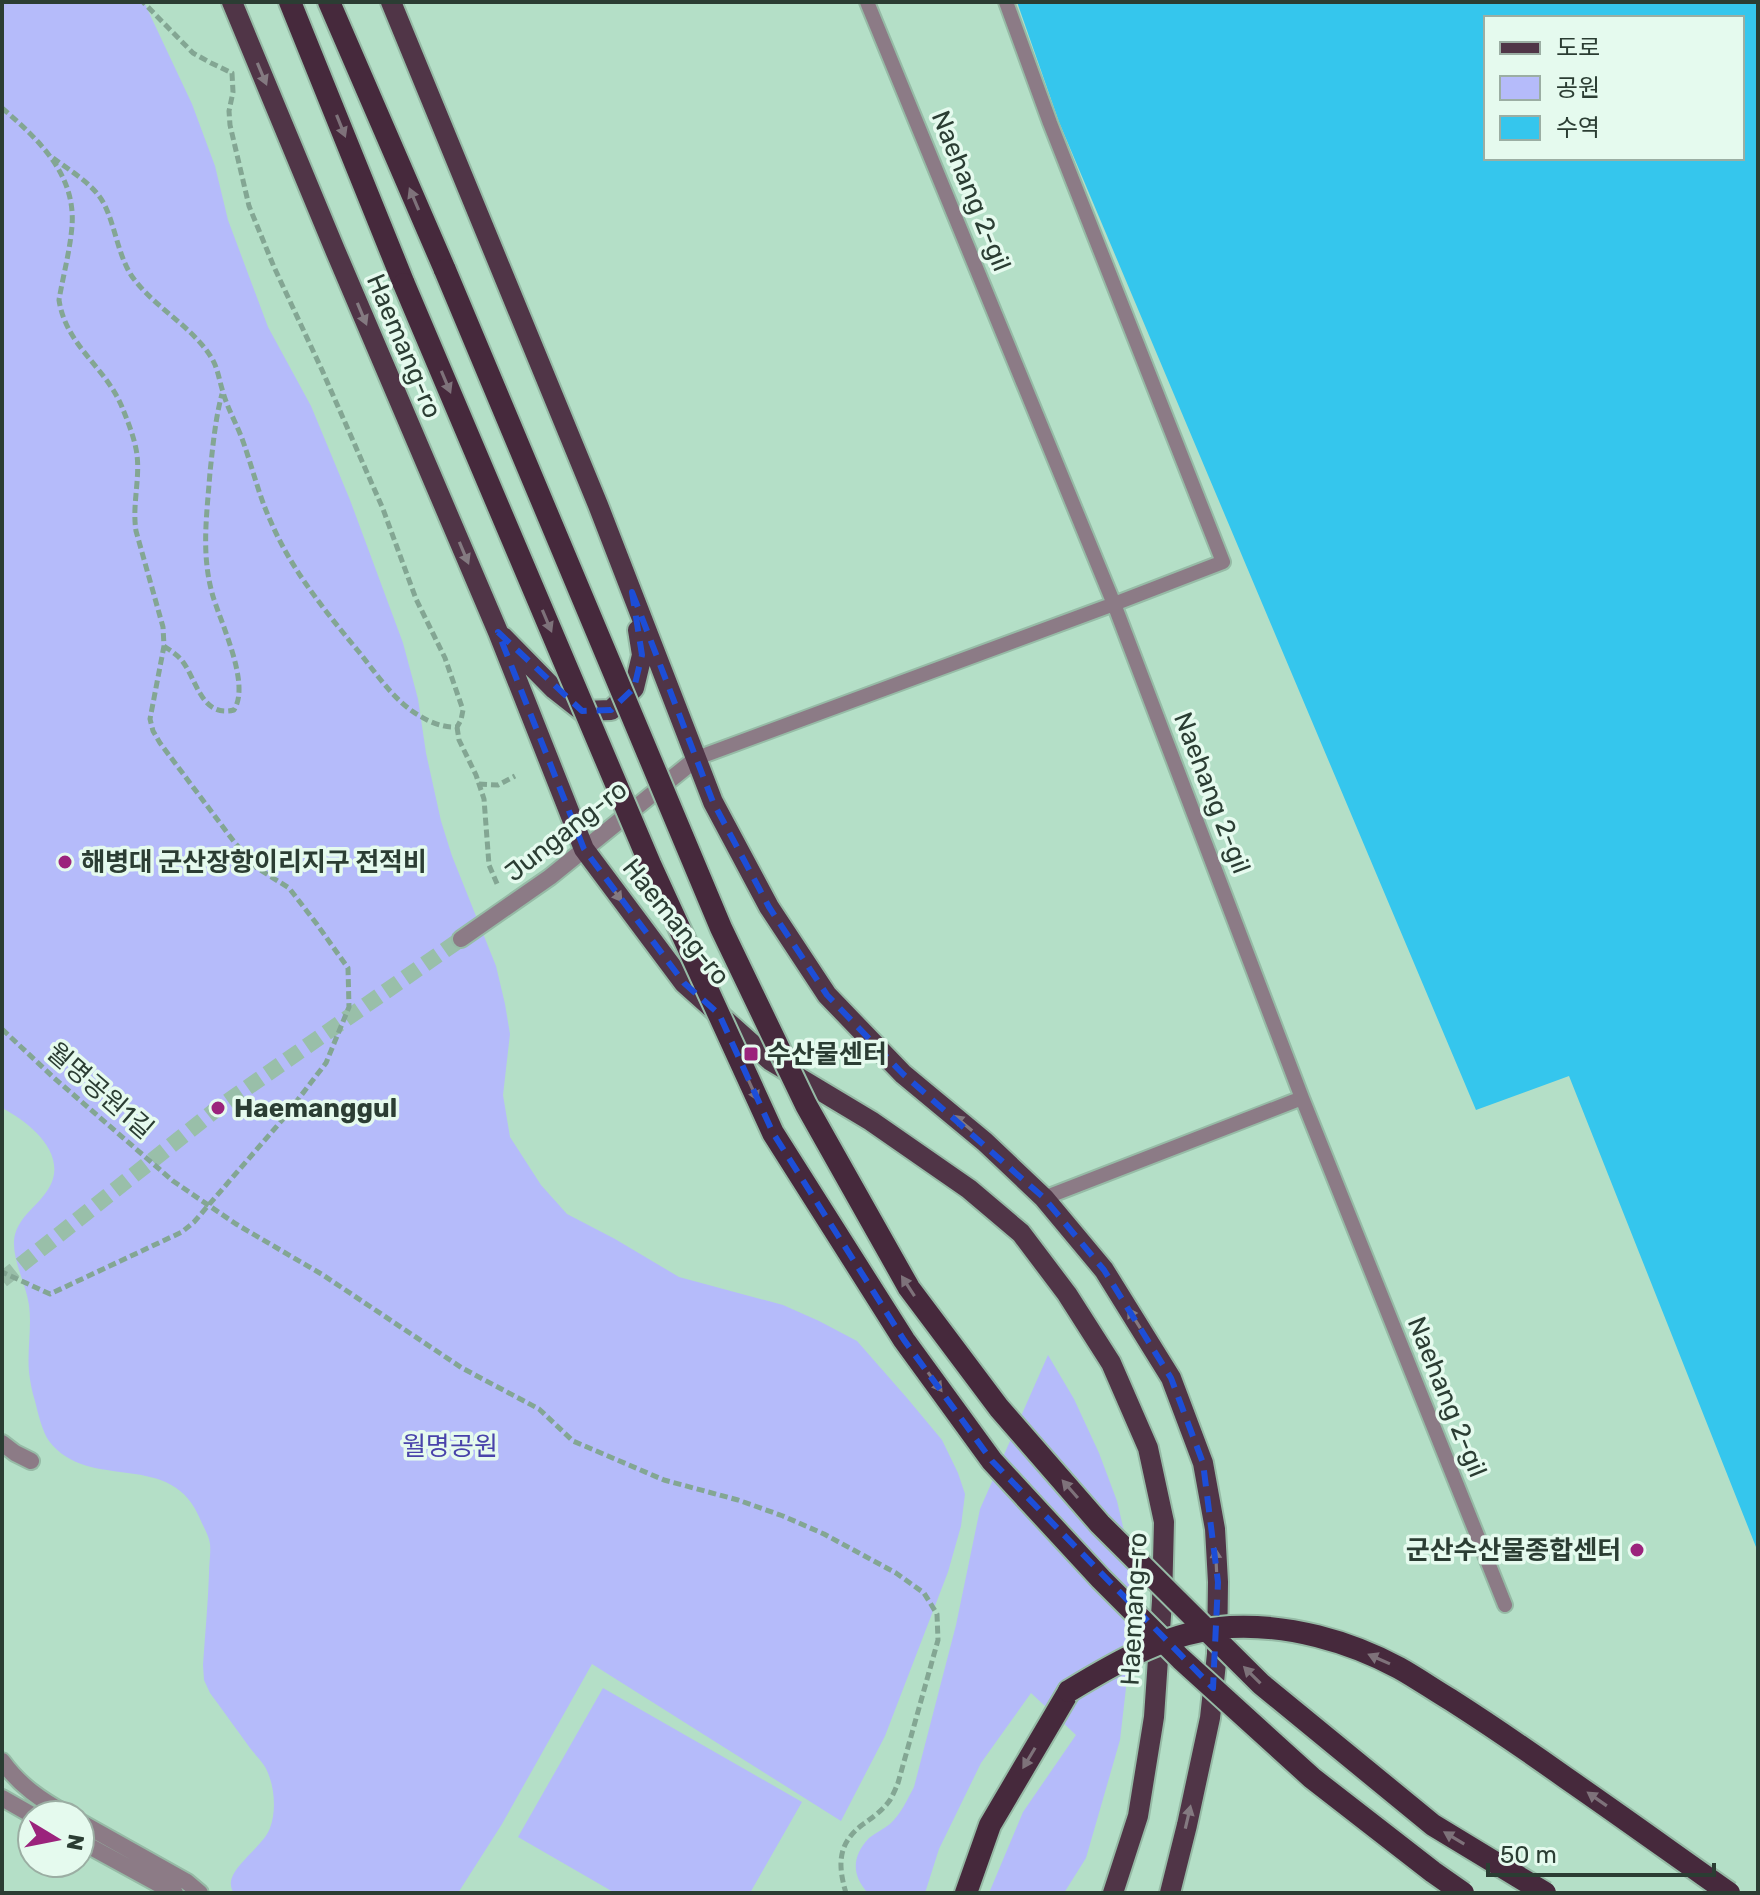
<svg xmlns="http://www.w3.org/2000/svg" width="1760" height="1895" font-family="Rubik,'Noto Sans KR',sans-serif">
  <rect width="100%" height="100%" fill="#b4dfc7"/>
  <path fill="#b5bbfa" d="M 2,2 L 144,2 L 192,104 L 215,166 L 228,220 L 268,327 L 311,406 L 350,500 L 403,643 L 418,699 L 426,753 L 441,821 L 452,856 L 496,966 L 505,1004 L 510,1034 L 503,1095 L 510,1137 L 541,1185 L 567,1214 L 615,1239 L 679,1277 L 783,1305 L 819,1321 L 857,1341 L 907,1398 L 942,1440 L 958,1473 L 965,1494 L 961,1526 L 948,1572 L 885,1736 L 841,1821 L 592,1664 L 502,1824 L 458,1893 L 234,1893 C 219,1872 262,1850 270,1828 C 276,1812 275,1790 268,1773 C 265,1764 256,1756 250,1748 C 237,1730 224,1712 210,1693 L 204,1680 L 203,1665 C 205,1634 208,1604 209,1574 C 209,1564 211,1553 210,1544 C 209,1536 204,1528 201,1521 C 173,1447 89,1494 49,1441 C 42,1431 38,1413 35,1401 C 32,1392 30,1381 29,1372 C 27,1350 32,1327 29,1305 C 26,1284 13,1262 14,1241 C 16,1218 36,1208 47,1191 C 71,1156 31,1123 2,1108 Z
    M 1048,1355 L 1074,1399 L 1099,1453 L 1117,1501 L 1133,1570 L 1133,1627 L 1120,1740 L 1086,1858 L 1064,1893 L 989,1893 L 1023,1812 L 1076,1735 L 1031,1693 L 981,1763 L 939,1849 L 925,1893 L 868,1893 C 851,1875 852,1856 869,1838 C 875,1833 884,1829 890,1824 C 901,1814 907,1800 914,1787 L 956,1625 L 980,1509 Z
    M 603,1688 L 802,1802 L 750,1893 L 615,1893 L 518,1837 Z"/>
  <path fill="#35c6ed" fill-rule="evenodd" d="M 1017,2 L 1758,2 L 1758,1552 L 1569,1076 L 1476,1110 L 1059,122 ZM 1486,18 L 1742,18 L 1742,158 L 1486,158 Z"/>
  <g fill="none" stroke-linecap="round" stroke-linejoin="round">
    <path stroke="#99bfa9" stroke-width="16" stroke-dasharray="16 8" stroke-linecap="butt" d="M 2,1280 L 218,1108 L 461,939"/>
    <g stroke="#96bba6" stroke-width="18">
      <path id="service" d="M 867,2 L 1114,604 L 1302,1098 L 1505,1605
        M 697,758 L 1114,604 L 1223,562 L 1050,123 L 1006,2
        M 1044,1198 L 1302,1098"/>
    </g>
    <g stroke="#96bba6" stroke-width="20">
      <path id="minor" d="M 2,1443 L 15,1453 L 31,1461
        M 2,1761 C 20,1786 41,1800 68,1815
        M 2,1798 L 32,1815
        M 80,1822 L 187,1882 L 200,1893
        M 80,1841 L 175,1893"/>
    </g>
    <g stroke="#96bba6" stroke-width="20">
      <path id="tertiary" d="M 461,939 L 550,877 L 697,758"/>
    </g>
    <g stroke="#96bba6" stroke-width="24">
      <path id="primary" d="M 232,2 L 335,250 L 498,632 L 584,849 L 684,983 L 771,1061 L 871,1121 L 969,1189 L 1021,1233 L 1067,1294 L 1111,1363 L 1148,1448 L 1164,1522 L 1162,1601 L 1154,1717 L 1138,1816 L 1113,1893
        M 391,2 L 598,505 L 713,802 L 769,907 L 827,995 L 903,1074 L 985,1142 L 1044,1198 L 1104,1270 L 1171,1378 L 1203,1463 L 1215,1529 L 1218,1582 L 1217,1654 L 1210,1718 L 1187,1825 L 1170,1893
        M 503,637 L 554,689 L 582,711 L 611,710 L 634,688 L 642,655 L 638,630"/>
    </g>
    <g stroke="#96bba6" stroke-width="26">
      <path id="trunk" d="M 290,2 L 404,284
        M 329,2 L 445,270
        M 966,1893 L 990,1825 L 1069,1691"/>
    </g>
    <path stroke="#83a693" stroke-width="5" stroke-dasharray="8 4" stroke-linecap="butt" d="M 2,108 C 38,139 76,174 72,226 C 70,251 63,276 59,300 C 66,346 105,366 122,407 C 128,422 135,439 137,455 C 140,480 132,505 136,531 L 163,627 L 164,646 L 150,719 L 153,731 L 160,743 L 235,843 L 257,868 L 289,888 L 316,923 L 348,968 L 349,1007 L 326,1063 L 283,1119 L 194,1222 L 182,1232 L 50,1294 L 2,1272
      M 53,158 C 69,170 92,183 103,202 C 115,224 117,252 131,275 C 153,307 191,325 211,357 C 218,368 219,380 223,392 C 227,407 235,421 241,436 C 252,465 258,494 271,522 C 292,571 326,612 359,652 C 375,672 391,696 412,711 C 425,720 441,728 457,727 L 461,720 L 463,710 L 445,658 L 416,599 L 383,509 L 322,370 L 274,267 L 249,206 L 230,125 L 229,111 L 233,92 L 232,73 L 211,63 L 193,53 L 143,2
      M 164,646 C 171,651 178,655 183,662 C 197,681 202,718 234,710 C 251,683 220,622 212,593 C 201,552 207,514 210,472 C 213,446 215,420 222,394
      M 457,727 L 459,740 L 476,775 L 484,799 L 489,865 L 498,886
      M 479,784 L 498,785 L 515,776
      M 2,1029 L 53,1077 L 173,1181 L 236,1224 L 323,1275 L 462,1368 L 539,1409 L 573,1441 L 664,1480 L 738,1500 L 783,1516 L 824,1534 L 896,1573 L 924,1593 L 937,1614 L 938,1640 L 898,1783 C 896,1788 893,1795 890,1800 C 883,1810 872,1818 862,1825 C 837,1844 838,1866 846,1893"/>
    <use href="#service" stroke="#8c7b86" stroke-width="14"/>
    <use href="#minor" stroke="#8c7b86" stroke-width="16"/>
    <use href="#tertiary" stroke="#8c7b86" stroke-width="16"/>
    <use href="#primary" stroke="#503547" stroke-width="20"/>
    <use href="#trunk" stroke="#46293c" stroke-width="22"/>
    <g stroke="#96bba6" stroke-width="26" stroke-linecap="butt">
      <path id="trunk-bridge" d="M 445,270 L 721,928 L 806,1105 L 909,1288 L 999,1408 L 1100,1524 L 1261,1684 L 1433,1825 L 1545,1893
        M 404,284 L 650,864 L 773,1133 L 904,1340 L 992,1461 L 1101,1579 L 1181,1659 L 1312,1778 L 1433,1872 L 1463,1893
        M 1069,1691 C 1120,1660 1170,1631 1230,1627 C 1288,1624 1349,1641 1399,1668 C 1417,1678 1434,1690 1451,1700 C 1490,1725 1528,1751 1566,1778 C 1621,1816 1675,1855 1729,1893"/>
    </g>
    <use href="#trunk-bridge" stroke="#46293c" stroke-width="22"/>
  </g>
  <defs><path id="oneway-solid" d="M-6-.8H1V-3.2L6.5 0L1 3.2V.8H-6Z" transform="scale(2)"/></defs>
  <g fill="#847a81">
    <use href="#oneway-solid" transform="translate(262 74) rotate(67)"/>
    <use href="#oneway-solid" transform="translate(362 314) rotate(67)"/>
    <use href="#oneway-solid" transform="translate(464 553) rotate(67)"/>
    <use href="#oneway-solid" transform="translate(615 892) rotate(54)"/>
    <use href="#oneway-solid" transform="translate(963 1123) rotate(-140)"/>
    <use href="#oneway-solid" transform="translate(1134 1318) rotate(-122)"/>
    <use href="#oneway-solid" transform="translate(1216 1560) rotate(-93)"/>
    <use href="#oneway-solid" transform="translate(1188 1817) rotate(-77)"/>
  </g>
  <g fill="#7e727a">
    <use href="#oneway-solid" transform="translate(341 126) rotate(68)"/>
    <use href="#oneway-solid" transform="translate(414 199) rotate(-113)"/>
    <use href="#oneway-solid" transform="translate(446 382) rotate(67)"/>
    <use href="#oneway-solid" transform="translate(547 621) rotate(67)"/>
    <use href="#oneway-solid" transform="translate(753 1090) rotate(65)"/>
    <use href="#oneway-solid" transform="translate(908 1286) rotate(-123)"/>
    <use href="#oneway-solid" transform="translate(935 1382) rotate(54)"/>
    <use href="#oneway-solid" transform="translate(1070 1489) rotate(-131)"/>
    <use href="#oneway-solid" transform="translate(1379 1659) rotate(-156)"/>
    <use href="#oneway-solid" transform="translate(1252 1675) rotate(-135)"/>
    <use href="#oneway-solid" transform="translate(1029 1758) rotate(121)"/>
    <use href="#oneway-solid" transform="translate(1597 1799) rotate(-145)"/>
    <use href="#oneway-solid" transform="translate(1454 1838) rotate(-149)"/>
  </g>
  <path fill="none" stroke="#1d4ed8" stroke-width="6" stroke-dasharray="16 10" stroke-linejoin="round" d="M 632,592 L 713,802 L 769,907 L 827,995 L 903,1074 L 1044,1198 L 1104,1270 L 1171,1378 L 1203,1463 L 1218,1582 L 1213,1688 L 992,1461 L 904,1340 L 773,1133 L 719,1014 L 684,983 L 584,849 L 498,632 L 582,711 L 611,710 L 634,688 L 642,655 Z"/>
  <g fill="#9b237c" stroke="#e5faee" stroke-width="3">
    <circle cx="65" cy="862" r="8"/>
    <rect x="743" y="1046" width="16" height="16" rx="4"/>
    <circle cx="218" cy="1108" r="8"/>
    <circle cx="1637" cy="1550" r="8"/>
  </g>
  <g text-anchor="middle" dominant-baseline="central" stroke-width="7" stroke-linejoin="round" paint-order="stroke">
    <g font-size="26" fill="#2b3d33" stroke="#e5faee">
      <text transform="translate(971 191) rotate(68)">Naehang 2-gil</text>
      <text transform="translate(404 346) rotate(67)">Haemang-ro</text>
      <text transform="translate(1212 793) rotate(69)">Naehang 2-gil</text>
      <text transform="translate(566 831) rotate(-38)">Jungang-ro</text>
      <text transform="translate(676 922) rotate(51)">Haemang-ro</text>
      <text transform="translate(100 1091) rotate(41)">월명공원1길</text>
      <text transform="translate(1447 1397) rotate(68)">Naehang 2-gil</text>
      <text transform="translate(1134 1609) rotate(-87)">Haemang-ro</text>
    </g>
    <g font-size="26" font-weight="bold" fill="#2b3d33" stroke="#e5faee" text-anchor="start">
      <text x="81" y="862">해병대 군산장항이리지구 전적비</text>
      <text x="767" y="1054">수산물센터</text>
      <text x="234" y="1108">Haemanggul</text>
      <text x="1621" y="1550" text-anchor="end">군산수산물종합센터</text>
    </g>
    <g font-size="26" fill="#4943aa" stroke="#e5faee">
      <text x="450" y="1446">월명공원</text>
    </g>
  </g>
  <rect width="1760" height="1895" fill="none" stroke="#2b3d33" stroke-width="8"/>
  <rect x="1484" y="16" width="260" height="144" fill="#e5faee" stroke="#9baea3" stroke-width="2"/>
  <rect x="1500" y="42" width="40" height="12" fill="#503547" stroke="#9baea3" stroke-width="2"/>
  <text x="1556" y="56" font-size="24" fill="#2b3d33">도로</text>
  <rect x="1500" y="76" width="40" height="24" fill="#b5bbfa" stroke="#9baea3" stroke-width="2"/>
  <text x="1556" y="96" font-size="24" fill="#2b3d33">공원</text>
  <rect x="1500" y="116" width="40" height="24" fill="#35c6ed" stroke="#9baea3" stroke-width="2"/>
  <text x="1556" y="136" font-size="24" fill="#2b3d33">수역</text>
  <g transform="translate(56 1839) rotate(100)"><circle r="38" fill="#e5faee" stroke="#9baea3" stroke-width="2"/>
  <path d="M0-6L14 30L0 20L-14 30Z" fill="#9b237c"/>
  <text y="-12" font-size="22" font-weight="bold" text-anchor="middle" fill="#2b3d33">N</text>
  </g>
  <path d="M1488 1863v12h226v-12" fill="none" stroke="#2b3d33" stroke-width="4"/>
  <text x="1500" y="1863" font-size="24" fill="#2b3d33" stroke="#e5faee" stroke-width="6" paint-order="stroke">50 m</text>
</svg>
